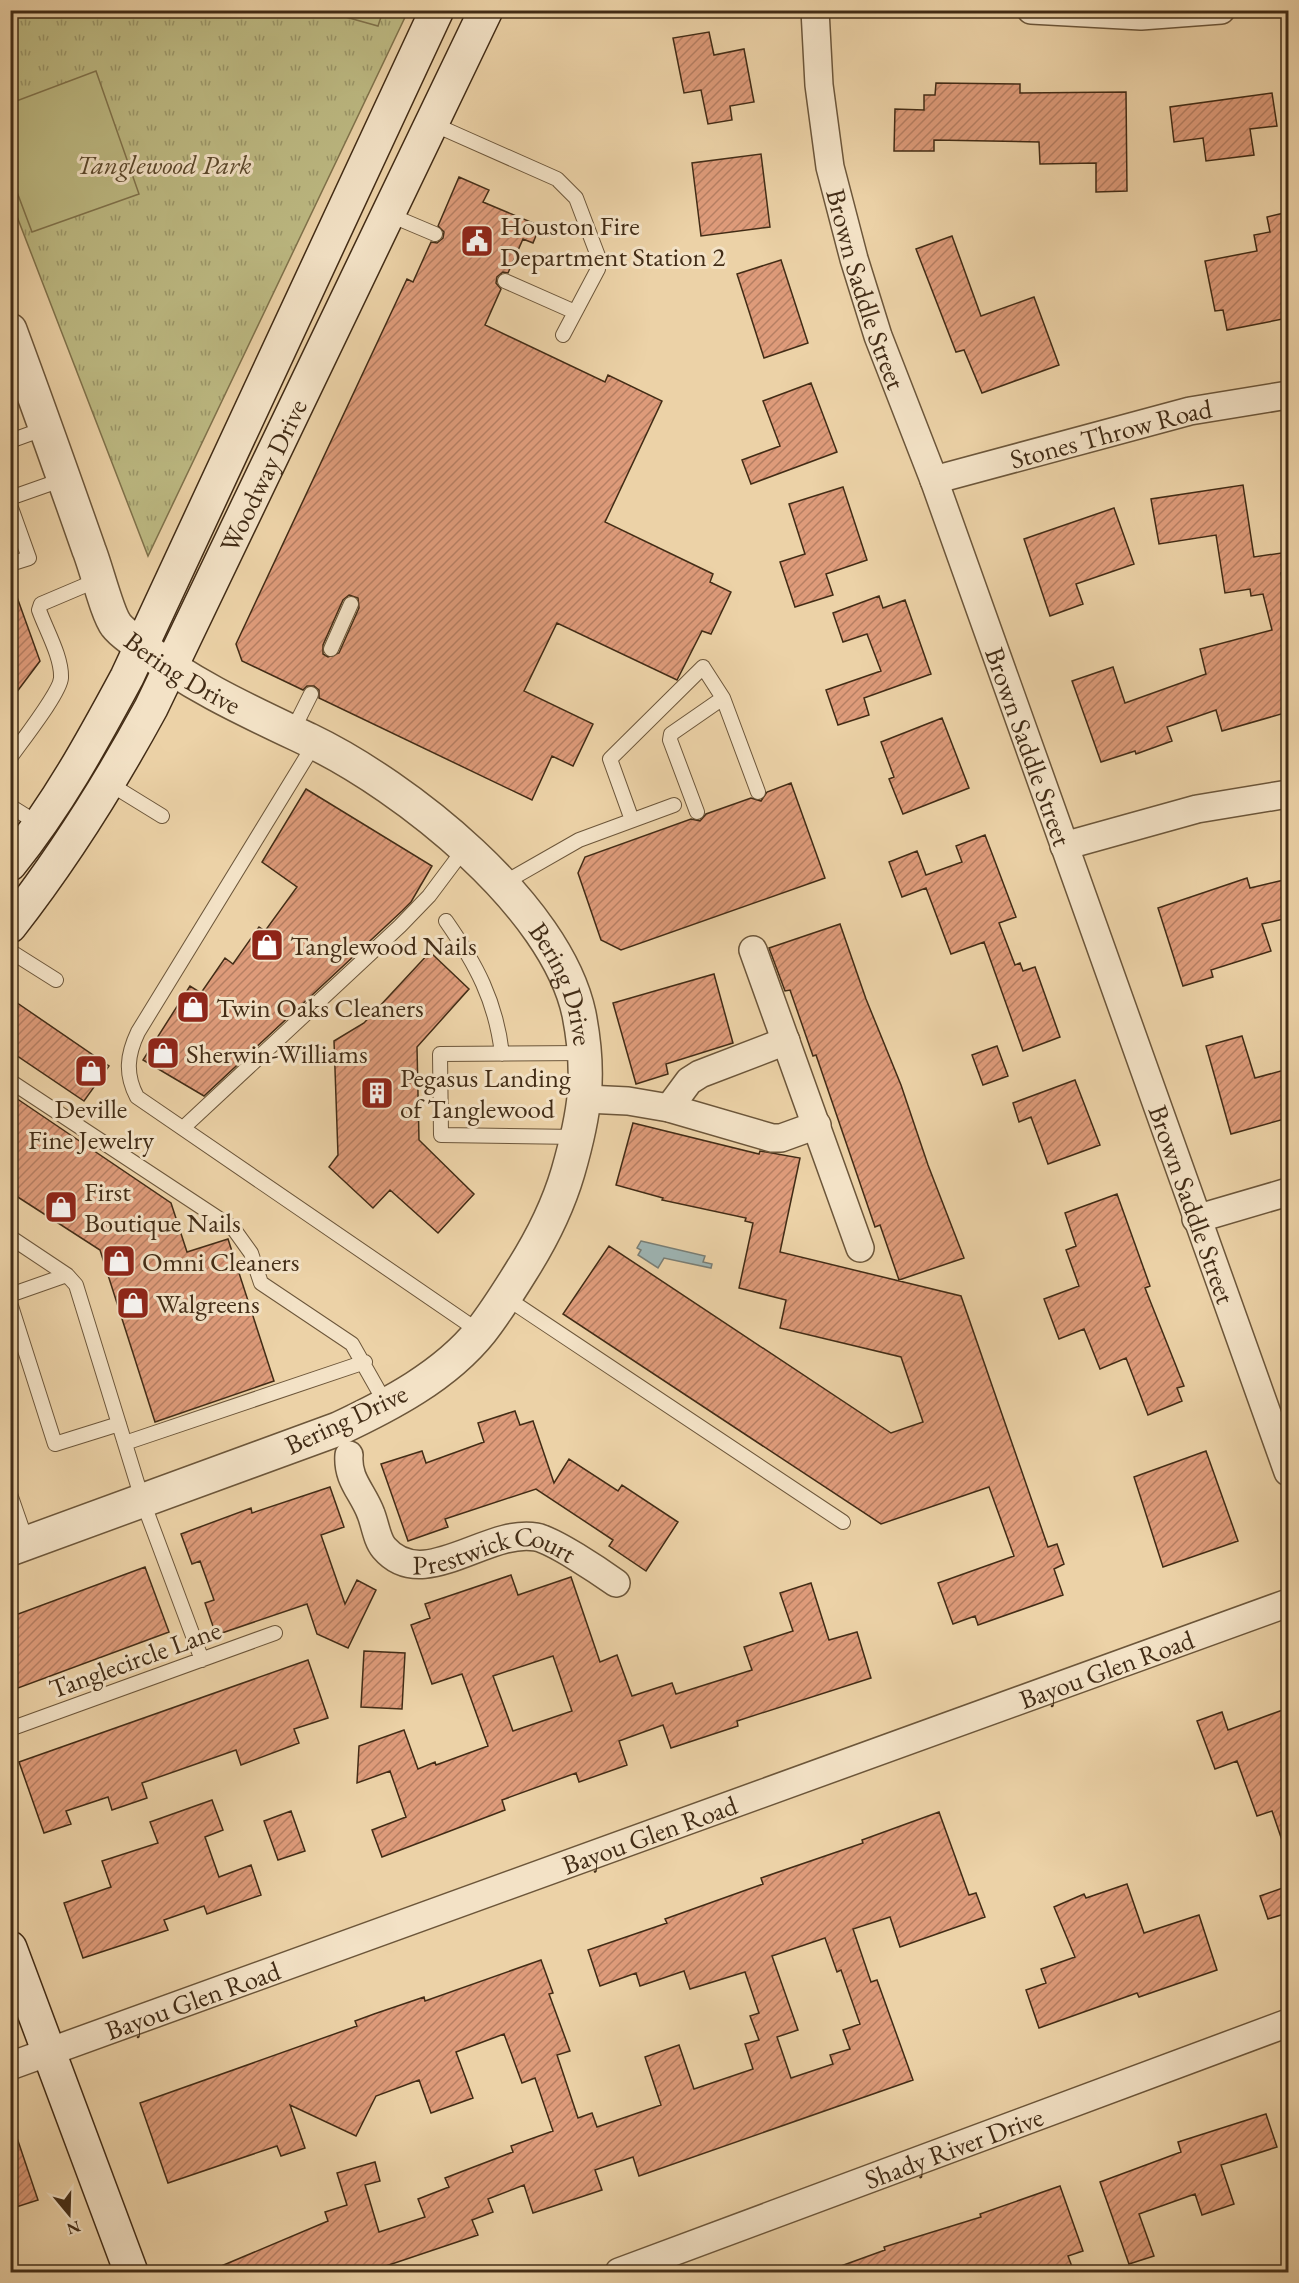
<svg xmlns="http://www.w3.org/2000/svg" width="1299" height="2283" font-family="'EB Garamond',serif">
  <defs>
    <pattern id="grass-tufts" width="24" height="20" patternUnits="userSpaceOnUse" patternTransform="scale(1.5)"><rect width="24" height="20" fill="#bdba83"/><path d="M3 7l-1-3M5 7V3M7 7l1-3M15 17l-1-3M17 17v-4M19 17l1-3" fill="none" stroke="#9b976a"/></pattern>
    <pattern id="building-hatch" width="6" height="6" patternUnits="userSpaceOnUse" patternTransform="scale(1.5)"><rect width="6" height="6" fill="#de9b7a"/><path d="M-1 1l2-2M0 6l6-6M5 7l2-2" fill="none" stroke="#b67f63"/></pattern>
  </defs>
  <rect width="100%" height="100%" fill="#ecd2a7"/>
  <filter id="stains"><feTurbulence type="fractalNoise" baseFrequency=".00333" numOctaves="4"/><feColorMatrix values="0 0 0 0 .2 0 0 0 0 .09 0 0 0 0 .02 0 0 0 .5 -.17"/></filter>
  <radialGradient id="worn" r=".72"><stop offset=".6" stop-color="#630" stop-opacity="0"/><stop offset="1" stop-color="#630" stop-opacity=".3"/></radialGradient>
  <path fill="url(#grass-tufts)" stroke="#80734c" stroke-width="1.5" d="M 11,11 L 408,11 L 148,556 L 11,201 Z"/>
  <path fill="#bdba83" stroke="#80734c" stroke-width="1.5" d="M 324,11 L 383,11 L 378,26 Z
    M 96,71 L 139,194 L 32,232 L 11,176 L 11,103 Z"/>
  <path fill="#9eb5b4" stroke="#797e75" stroke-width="1.5" d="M 641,1241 L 705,1256 L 703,1262 L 712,1264 L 711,1268 L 664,1258 L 658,1268 L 638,1255 L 641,1250 L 637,1248 Z"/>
  <path fill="url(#building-hatch)" stroke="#422c16" stroke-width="1.5" fill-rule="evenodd" d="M 709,32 L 714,55 L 744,49 L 754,102 L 730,106 L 732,120 L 708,124 L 701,90 L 684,93 L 673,38 Z
    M 936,83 L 1020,84 L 1020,93 L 1126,92 L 1127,191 L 1096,192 L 1096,163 L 1040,164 L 1039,142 L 934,140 L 934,151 L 894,151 L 895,109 L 924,110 L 924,95 L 935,95 Z
    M 1272,93 L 1277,126 L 1250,129 L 1254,155 L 1206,161 L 1203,138 L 1174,142 L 1170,107 Z
    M 761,154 L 770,227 L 701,236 L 692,163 Z
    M 459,177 L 489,190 L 483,202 L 540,226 L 533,243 L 523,239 L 508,273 L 503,272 L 497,277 L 496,283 L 501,289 L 485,325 L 605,382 L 608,375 L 662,401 L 605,522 L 713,574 L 710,582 L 731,592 L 711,634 L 702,631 L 677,680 L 557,623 L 524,691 L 593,724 L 573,766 L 552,756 L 532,800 L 319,698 L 319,690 L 314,686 L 307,686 L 303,690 L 242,661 L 236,644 L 407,279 L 413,282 L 431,242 L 437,243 L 443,238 L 444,232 L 438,226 ZM 349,595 L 358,598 L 359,608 L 339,653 L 328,657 L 323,654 L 323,645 L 343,600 Z
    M 1288,212 L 1288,318 L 1227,330 L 1223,310 L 1215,311 L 1205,261 L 1257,251 L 1254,235 L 1270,232 L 1267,217 Z
    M 952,236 L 981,316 L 1034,297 L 1059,365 L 982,393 L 964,350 L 956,352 L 916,249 Z
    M 781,260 L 808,343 L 764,358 L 737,274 Z
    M 811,383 L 837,452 L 751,484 L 742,460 L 780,446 L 763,401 Z
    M 1243,485 L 1254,557 L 1288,552 L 1288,572 L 1281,573 L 1288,615 L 1288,712 L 1222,731 L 1216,710 L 1167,727 L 1172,741 L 1136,754 L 1135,751 L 1101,762 L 1072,681 L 1113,667 L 1125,703 L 1206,674 L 1200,649 L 1272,630 L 1263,594 L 1251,596 L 1250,589 L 1225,593 L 1216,535 L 1159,544 L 1151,499 Z
    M 843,487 L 867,560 L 826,574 L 833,595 L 795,607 L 780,562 L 805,554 L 789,504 Z
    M 1114,508 L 1134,564 L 1076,584 L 1083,604 L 1050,616 L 1024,539 Z
    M 10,586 L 13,586 L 40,661 L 10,701 Z
    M 879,596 L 883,608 L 905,600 L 931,674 L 864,698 L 869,715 L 838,725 L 826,690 L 881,671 L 867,634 L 843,642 L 833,613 Z
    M 942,718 L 969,788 L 903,814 L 889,779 L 894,777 L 881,742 Z
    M 791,783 L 825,878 L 621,950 L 601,940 L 578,873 L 585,857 L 691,819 L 700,821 L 706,814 L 751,798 L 761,801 L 767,792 Z
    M 306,789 L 432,866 L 411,902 L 402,911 L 204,1096 L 143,1060 L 190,986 L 201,993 L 225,958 L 233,964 L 259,927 L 265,931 L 297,887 L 262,862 Z
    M 985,835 L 1016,917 L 999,923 L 1015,965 L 1020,963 L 1023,971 L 1035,967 L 1060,1037 L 1023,1051 L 984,942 L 951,954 L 926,888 L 902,897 L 889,862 L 917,851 L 926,875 L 962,862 L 956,846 Z
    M 1247,878 L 1250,888 L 1288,879 L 1288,918 L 1262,924 L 1271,951 L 1211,970 L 1213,977 L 1183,986 L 1158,908 Z
    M 840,924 L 866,999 L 901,1085 L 928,1165 L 964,1258 L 899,1280 L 880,1225 L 875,1227 L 816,1055 L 813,1056 L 790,990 L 785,991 L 769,948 Z
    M 430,952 L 469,989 L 417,1047 L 419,1140 L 474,1194 L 438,1233 L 390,1190 L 373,1208 L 329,1167 L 338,1155 L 334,1041 L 364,1023 Z
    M 714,974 L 733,1043 L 666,1064 L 668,1074 L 636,1084 L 613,1003 Z
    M 10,998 L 109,1066 L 84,1101 L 10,1051 Z
    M 1242,1036 L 1255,1078 L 1288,1069 L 1288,1118 L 1231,1134 L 1206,1046 Z
    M 997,1046 L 1008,1076 L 983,1085 L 972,1055 Z
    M 1075,1080 L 1100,1145 L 1048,1164 L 1031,1117 L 1019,1122 L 1013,1103 Z
    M 10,1094 L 171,1203 L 187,1252 L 228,1239 L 274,1381 L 155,1422 L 100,1250 L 10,1192 Z
    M 633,1123 L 759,1154 L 760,1151 L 800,1158 L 780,1252 L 961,1296 L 1048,1547 L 1057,1544 L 1064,1564 L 1054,1569 L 1063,1595 L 978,1625 L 975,1616 L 953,1624 L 938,1583 L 1014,1556 L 989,1487 L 881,1524 L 563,1314 L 609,1246 L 891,1433 L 923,1422 L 901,1357 L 780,1328 L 786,1300 L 739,1288 L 753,1223 L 745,1221 L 746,1218 L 662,1200 L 663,1198 L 616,1185 Z
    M 1117,1194 L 1150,1286 L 1145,1288 L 1184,1386 L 1177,1388 L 1182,1401 L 1148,1415 L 1126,1358 L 1100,1369 L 1084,1329 L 1059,1339 L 1044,1299 L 1079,1286 L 1066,1250 L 1076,1246 L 1065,1213 Z
    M 515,1411 L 520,1425 L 533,1421 L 554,1483 L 569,1459 L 618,1491 L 622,1485 L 678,1522 L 646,1571 L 609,1546 L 613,1540 L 536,1489 L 445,1519 L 448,1527 L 408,1541 L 381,1464 L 422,1451 L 426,1463 L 484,1442 L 478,1423 Z
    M 1206,1451 L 1238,1541 L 1163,1567 L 1134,1477 Z
    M 330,1487 L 344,1527 L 321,1535 L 345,1604 L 357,1580 L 376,1590 L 348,1648 L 317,1634 L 307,1604 L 216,1635 L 205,1603 L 214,1600 L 200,1561 L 192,1564 L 181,1534 L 251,1508 L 252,1513 Z
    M 145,1567 L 169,1632 L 10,1691 L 10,1617 Z
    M 511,1575 L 518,1595 L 571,1577 L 600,1662 L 617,1655 L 632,1696 L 672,1683 L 676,1694 L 752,1670 L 744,1647 L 793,1631 L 780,1593 L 811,1583 L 829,1640 L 857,1632 L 871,1678 L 737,1721 L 738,1726 L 671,1748 L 663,1725 L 619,1741 L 627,1765 L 579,1782 L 576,1773 L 502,1800 L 505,1810 L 382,1857 L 372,1830 L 406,1817 L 390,1771 L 357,1783 L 359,1746 L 404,1730 L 418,1769 L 435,1762 L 436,1765 L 488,1746 L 462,1674 L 432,1684 L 411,1625 L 430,1618 L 425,1604 ZM 553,1656 L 572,1711 L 513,1731 L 493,1676 Z
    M 364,1651 L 405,1653 L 402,1709 L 361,1707 Z
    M 308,1660 L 328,1718 L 294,1729 L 299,1743 L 241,1765 L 236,1750 L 142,1783 L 147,1798 L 112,1810 L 108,1797 L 66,1811 L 71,1824 L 44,1833 L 19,1762 Z
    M 1288,1708 L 1288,1848 L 1285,1849 L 1272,1811 L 1257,1816 L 1237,1761 L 1215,1769 L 1197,1721 L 1222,1712 L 1228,1730 Z
    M 212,1800 L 223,1830 L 205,1837 L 219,1877 L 251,1865 L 261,1895 L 207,1914 L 204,1906 L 164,1920 L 168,1930 L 83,1958 L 64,1903 L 111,1887 L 102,1861 L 158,1843 L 150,1822 Z
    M 291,1811 L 305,1851 L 278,1860 L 264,1821 Z
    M 939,1812 L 969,1895 L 976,1893 L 985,1917 L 900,1947 L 890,1917 L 853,1929 L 871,1982 L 877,1980 L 913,2080 L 639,2176 L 633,2157 L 595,2170 L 602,2190 L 533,2213 L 524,2185 L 488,2199 L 493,2212 L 472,2220 L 478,2235 L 368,2272 L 207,2272 L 328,2221 L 325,2212 L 347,2205 L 337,2173 L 375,2162 L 380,2181 L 365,2185 L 379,2232 L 425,2217 L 418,2199 L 449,2187 L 445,2178 L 513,2152 L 511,2146 L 553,2131 L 535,2078 L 522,2083 L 504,2034 L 456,2052 L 473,2098 L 431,2113 L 419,2080 L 376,2096 L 356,2136 L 290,2105 L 305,2148 L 281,2156 L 277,2146 L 168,2183 L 140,2103 L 357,2026 L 355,2021 L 374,2014 L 424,1997 L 425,2001 L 541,1960 L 553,1993 L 549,1994 L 570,2051 L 557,2055 L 578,2118 L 592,2113 L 597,2127 L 661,2105 L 645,2057 L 679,2045 L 694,2089 L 753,2069 L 745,2044 L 759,2040 L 750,2016 L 759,2013 L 745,1972 L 690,1989 L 684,1971 L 640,1986 L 636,1973 L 600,1986 L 588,1950 L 667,1923 L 665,1919 L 763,1884 L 761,1878 L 863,1843 L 862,1840 ZM 825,1938 L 837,1972 L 841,1970 L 860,2024 L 843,2030 L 850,2049 L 830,2055 L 833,2064 L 791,2078 L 777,2037 L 798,2030 L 772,1956 Z
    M 1127,1884 L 1144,1933 L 1199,1915 L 1217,1970 L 1139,1997 L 1137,1993 L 1039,2028 L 1026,1990 L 1046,1983 L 1041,1969 L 1075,1957 L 1054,1907 L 1084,1894 L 1086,1898 Z
    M 1288,1886 L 1288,1913 L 1268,1919 L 1260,1896 Z
    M 1266,2114 L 1277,2147 L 1221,2165 L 1234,2204 L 1202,2215 L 1195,2194 L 1139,2214 L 1154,2256 L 1129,2264 L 1100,2182 L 1181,2152 L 1178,2142 Z
    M 14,2129 L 38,2200 L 10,2209 L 10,2130 Z
    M 1060,2186 L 1083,2251 L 1068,2256 L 1074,2272 L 914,2272 L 913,2268 L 897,2272 L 831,2272 L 830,2270 L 885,2250 L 884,2247 L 981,2217 L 980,2214 Z"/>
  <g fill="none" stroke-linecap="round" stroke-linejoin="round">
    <g stroke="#6c563a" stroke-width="16">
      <path id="service" d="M 433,124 L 557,179 L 576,198 L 598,256 L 598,269 L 563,335
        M 390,215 L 435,234
        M 505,281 L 575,312
        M 10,441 L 46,428
        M 10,498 L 64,479
        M 10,505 L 29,558 L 10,564
        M 331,649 L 351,604
        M 292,732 L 311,694
        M 315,743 L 138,1032 C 127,1055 125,1074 137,1097 L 480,1332
        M 10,758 C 21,742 60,693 61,678 C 62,657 46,630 39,610 L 41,604 L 100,579
        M 110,784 L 162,816
        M 10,806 L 39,824
        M 697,812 L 670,740 L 671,734 L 723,698
        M 632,820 L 610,759 L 703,667 L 723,698 L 758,792
        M 502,884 L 579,840 L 674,805
        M 446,921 C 476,964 496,1001 502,1054
        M 10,951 L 56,980
        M 10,1081 L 233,1228 L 251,1253 L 261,1283 L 352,1344 L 386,1404
        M 183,1128 L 400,926 L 429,896 L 465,848
        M 578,1137 L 441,1135 L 440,1054 L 585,1053
        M 10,1237 L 67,1275 L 76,1285 L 143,1502 L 202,1660
        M 10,1295 L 67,1275
        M 505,1297 L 843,1522
        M 10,1303 L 55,1444 L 119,1424
        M 125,1443 L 365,1362
        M 10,1494 L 27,1543
        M 10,1729 L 275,1633"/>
    </g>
    <g stroke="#6c563a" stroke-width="30">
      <g id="minor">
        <path id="s1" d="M 815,10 L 819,85 L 830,167 L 854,259 L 878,336 L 934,480 L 1288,1472"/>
        <path d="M 1031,10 L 1141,16 L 1221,10"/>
        <path id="s2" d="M 934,480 L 1190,411 L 1288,395"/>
        <path d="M 1064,846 L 1197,809 L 1288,794"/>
        <path d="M 753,950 L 860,1248"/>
        <path d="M 586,1099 L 628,1101 L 669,1108 L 772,1138 L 781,1138 L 817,1125"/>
        <path d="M 669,1108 L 689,1081 L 700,1074 L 786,1041"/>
        <path d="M 1196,1219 L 1288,1192"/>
        <path id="s3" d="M 349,1455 C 347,1480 363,1492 371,1514 C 375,1524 377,1540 384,1548 C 423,1594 487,1528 536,1537 C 553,1540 599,1571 616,1583"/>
        <path id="s4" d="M 10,2066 L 1288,1603"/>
        <path id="s5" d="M 619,2272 L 1288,2023"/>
      </g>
    </g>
    <g stroke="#6c563a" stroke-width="36">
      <g id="tertiary">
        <path id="s6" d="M 10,330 C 37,403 63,476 89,550 C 96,567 107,613 116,625 C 121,632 132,639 138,644 C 190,685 250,712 309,740 C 405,786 556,905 579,1014 C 591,1075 585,1113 568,1172 C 558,1206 541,1240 522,1270 C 509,1291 496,1312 481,1331 C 445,1376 389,1405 338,1429 L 10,1549"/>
      </g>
    </g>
    <g stroke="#422c16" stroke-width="36">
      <g id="secondary">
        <path d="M 10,864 C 57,806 92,742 127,677 L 437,10"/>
        <path id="s7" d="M 10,926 C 64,857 109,785 151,708 L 486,10"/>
        <path d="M 10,1948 L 131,2272"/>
      </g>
    </g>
    <use href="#service" stroke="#f3e2c6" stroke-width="14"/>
    <use href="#minor" stroke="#f3e2c6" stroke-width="27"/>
    <use href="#tertiary" stroke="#f3e2c6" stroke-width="33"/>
    <use href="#secondary" stroke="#f3e2c6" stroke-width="33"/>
  </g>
  <defs>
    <g id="civic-square" transform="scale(1.725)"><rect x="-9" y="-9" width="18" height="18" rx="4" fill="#8f2418" stroke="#f3e2c6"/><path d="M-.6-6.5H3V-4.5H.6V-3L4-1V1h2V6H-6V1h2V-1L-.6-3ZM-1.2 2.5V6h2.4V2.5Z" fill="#fff"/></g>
    <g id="shop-square" transform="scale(1.725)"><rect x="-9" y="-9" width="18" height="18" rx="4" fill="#8f2418" stroke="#f3e2c6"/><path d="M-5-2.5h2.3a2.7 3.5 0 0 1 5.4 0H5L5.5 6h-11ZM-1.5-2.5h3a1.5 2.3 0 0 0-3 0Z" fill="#fff"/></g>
    <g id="building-square" transform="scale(1.725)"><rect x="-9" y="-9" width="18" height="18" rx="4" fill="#8f2418" stroke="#f3e2c6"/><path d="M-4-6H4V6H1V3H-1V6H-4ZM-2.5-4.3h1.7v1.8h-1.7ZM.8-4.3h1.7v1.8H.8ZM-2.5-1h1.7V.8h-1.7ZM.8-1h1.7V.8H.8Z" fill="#fff"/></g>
  </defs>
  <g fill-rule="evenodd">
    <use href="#civic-square" x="477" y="241"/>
    <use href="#shop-square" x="267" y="945"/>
    <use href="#shop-square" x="193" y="1007"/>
    <use href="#shop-square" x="163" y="1053"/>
    <use href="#shop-square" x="91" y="1071"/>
    <use href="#building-square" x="377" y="1093"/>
    <use href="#shop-square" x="61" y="1207"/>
    <use href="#shop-square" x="119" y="1261"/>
    <use href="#shop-square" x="133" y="1303"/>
  </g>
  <g text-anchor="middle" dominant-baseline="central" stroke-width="6" stroke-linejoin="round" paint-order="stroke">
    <g font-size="27" font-style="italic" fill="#5b482c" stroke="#f3e2c6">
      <text x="164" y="164">Tanglewood Park</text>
    </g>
    <g font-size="27" fill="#422c16" stroke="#f3e2c6" text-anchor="start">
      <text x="500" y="225">Houston Fire<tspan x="500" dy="31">Department Station 2</tspan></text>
      <text x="290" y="945">Tanglewood Nails</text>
      <text x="216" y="1007">Twin Oaks Cleaners</text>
      <text x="186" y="1053">Sherwin-Williams</text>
      <text x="400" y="1077">Pegasus Landing<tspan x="400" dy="31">of Tanglewood</tspan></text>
      <text x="91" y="1108" text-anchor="middle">Deville<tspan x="91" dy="31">Fine Jewelry</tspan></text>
      <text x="84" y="1191">First<tspan x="84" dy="31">Boutique Nails</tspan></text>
      <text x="142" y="1261">Omni Cleaners</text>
      <text x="156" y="1303">Walgreens</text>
    </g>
    <g font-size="27" fill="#422c16" stroke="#f3e2c6">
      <text stroke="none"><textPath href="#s1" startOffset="285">Brown Saddle Street</textPath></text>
      <text stroke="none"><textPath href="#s2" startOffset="183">Stones Throw Road</textPath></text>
      <text stroke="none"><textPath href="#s7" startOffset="518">Woodway Drive</textPath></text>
      <text stroke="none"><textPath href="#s6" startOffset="396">Bering Drive</textPath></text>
      <text stroke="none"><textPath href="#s1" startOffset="771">Brown Saddle Street</textPath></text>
      <text stroke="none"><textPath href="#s6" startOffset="900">Bering Drive</textPath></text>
      <text stroke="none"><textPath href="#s1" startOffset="1257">Brown Saddle Street</textPath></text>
      <text transform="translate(346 1419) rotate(-25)">Bering Drive</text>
      <text stroke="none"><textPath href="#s3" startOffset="219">Prestwick Court</textPath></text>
      <text transform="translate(135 1659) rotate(-20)">Tanglecircle Lane</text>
      <text stroke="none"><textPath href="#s4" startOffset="1166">Bayou Glen Road</textPath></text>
      <text stroke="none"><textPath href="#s4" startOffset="680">Bayou Glen Road</textPath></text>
      <text stroke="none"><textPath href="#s4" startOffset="194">Bayou Glen Road</textPath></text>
      <text stroke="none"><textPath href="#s5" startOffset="357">Shady River Drive</textPath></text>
    </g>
  </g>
  <rect width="1299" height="2283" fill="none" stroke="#ecd2a7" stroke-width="36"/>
  <rect x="12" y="12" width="1275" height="2259" fill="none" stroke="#422c16" stroke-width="3"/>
  <rect x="18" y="18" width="1263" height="2247" fill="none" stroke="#422c16" stroke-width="1.5"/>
  <g transform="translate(69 2214) rotate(161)" stroke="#f3e2c6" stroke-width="4.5" paint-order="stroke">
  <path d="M0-4.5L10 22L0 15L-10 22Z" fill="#422c16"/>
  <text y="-9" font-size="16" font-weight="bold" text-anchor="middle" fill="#422c16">N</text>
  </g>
  <rect width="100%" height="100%" filter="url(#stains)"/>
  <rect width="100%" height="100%" fill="url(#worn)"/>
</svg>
